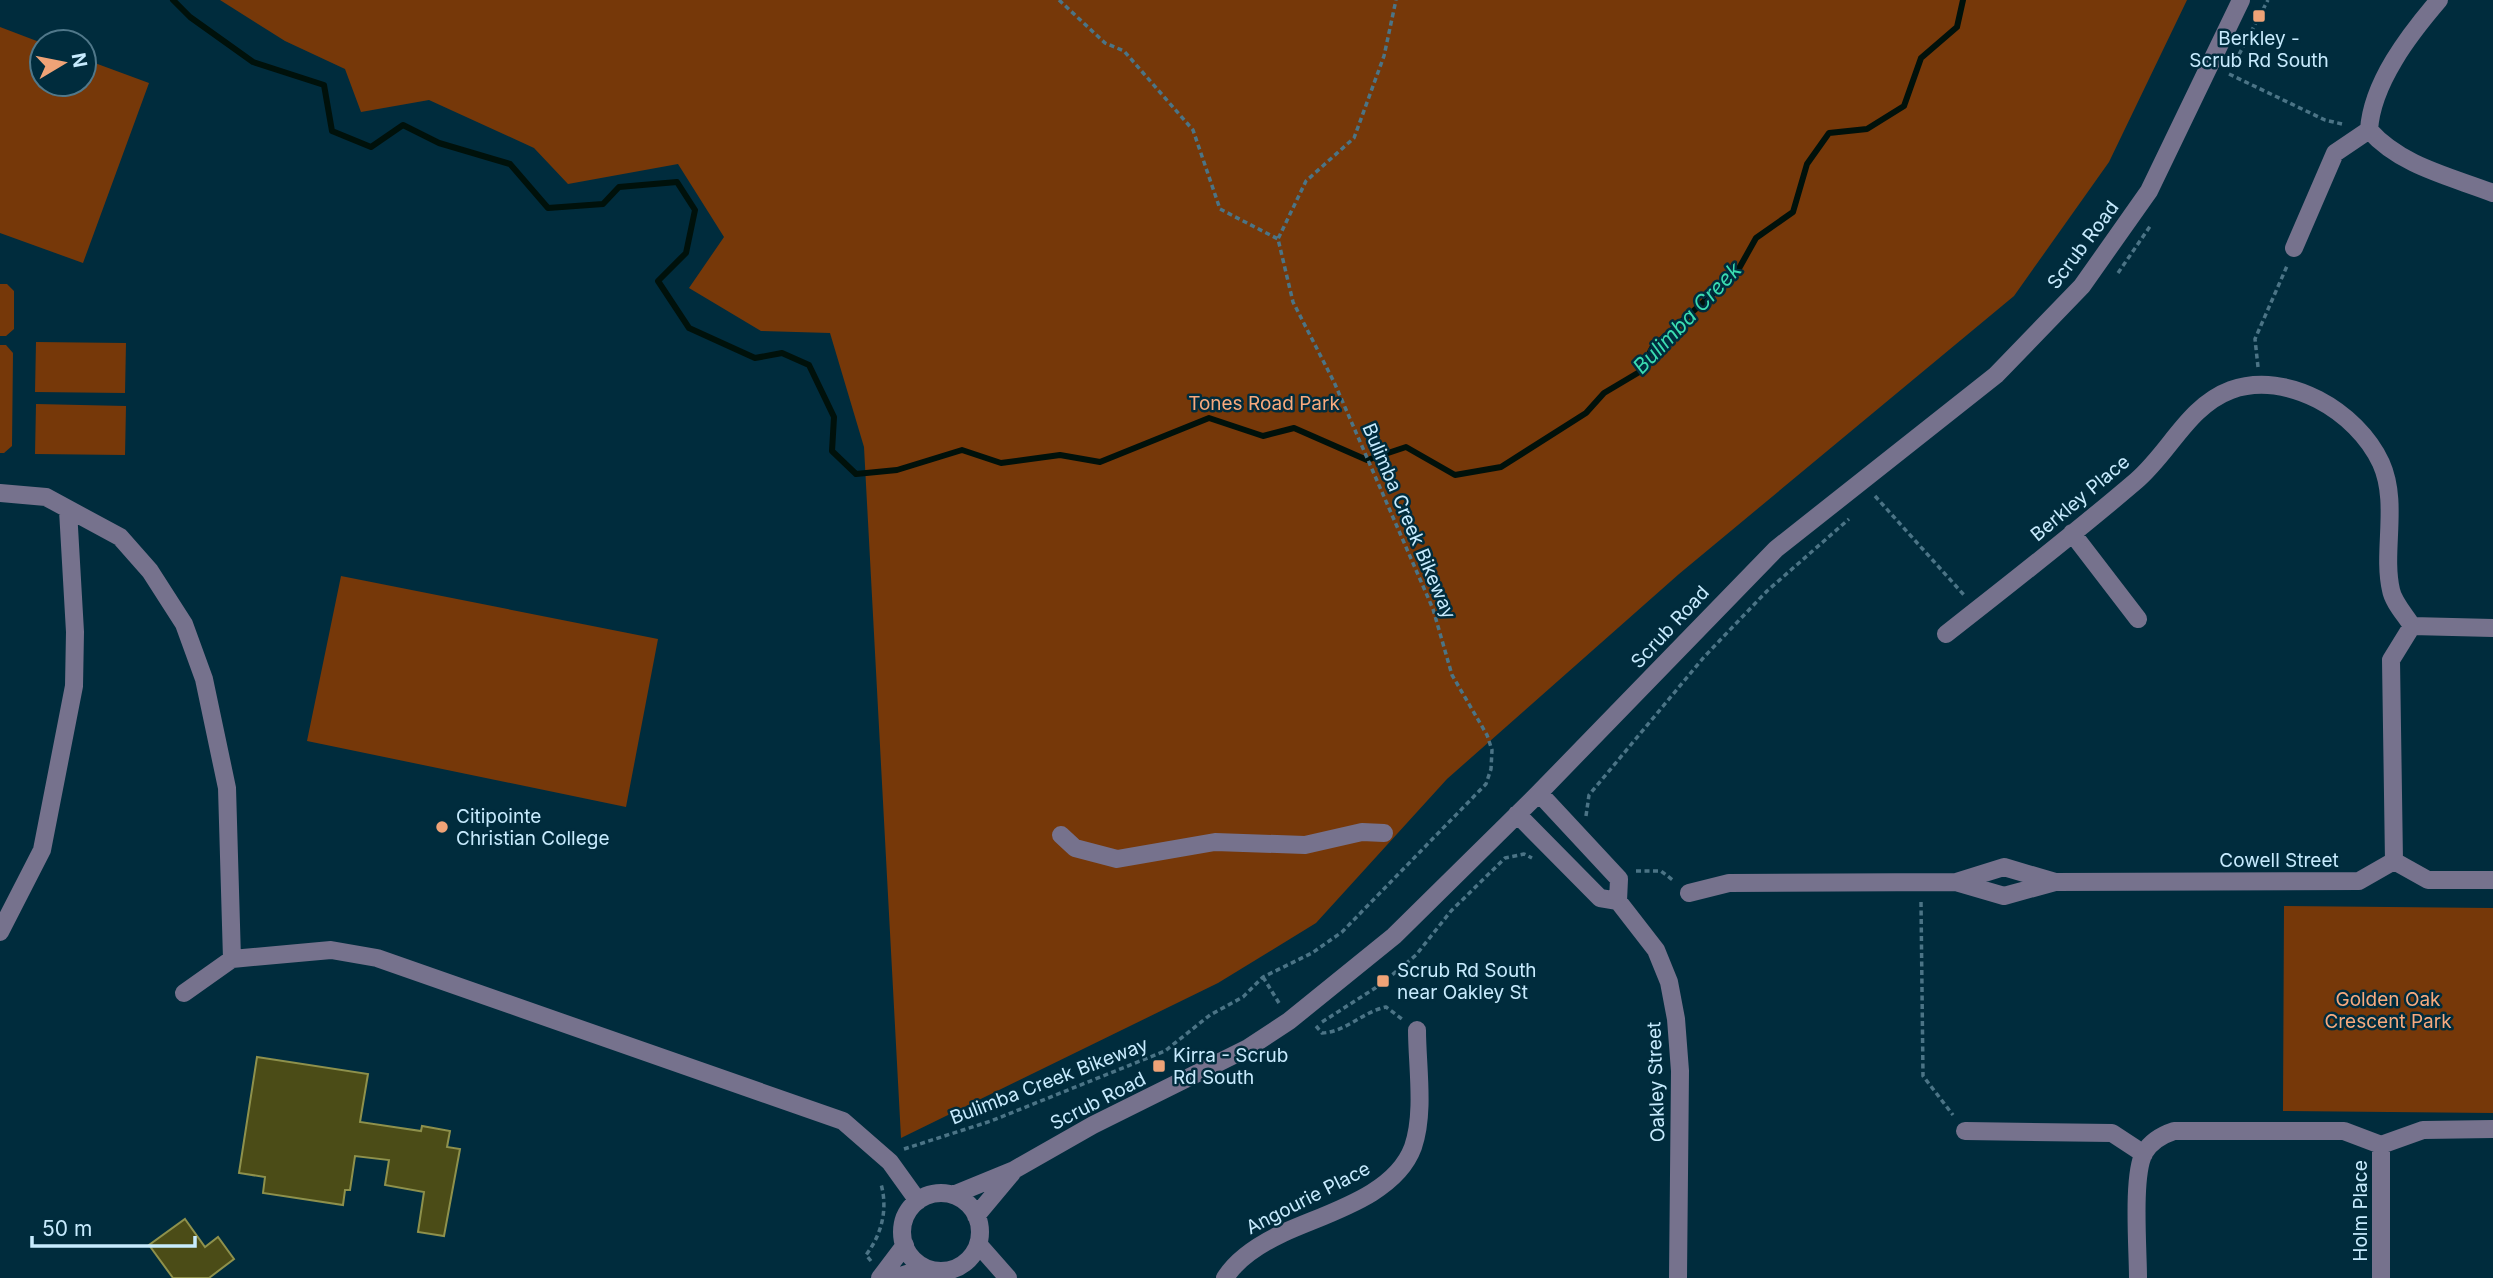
<svg xmlns="http://www.w3.org/2000/svg" width="2493" height="1278" font-family="Inter,sans-serif">
  <rect width="100%" height="100%" fill="#002c3d"/>
  <path fill="#763809" d="M 220,0 L 2187,0 L 2109,162 L 2014,296 L 1679,574 L 1447,779 L 1316,923 L 1218,983 L 901,1138 L 864,447 L 830,333 L 761,331 L 689,288 L 724,237 L 678,164 L 568,184 L 534,148 L 429,100 L 361,112 L 345,69 L 285,41 Z
    M 0,27 L 42,43 L 42,84 L 84,84 L 84,59 L 149,83 L 83,263 L 0,233 Z
    M 0,284 L 7,284 L 14,291 L 14,329 L 6,336 L 0,336 Z
    M 36,342 L 126,343 L 125,393 L 35,392 Z
    M 0,345 L 6,345 L 13,353 L 12,446 L 4,453 L 0,453 Z
    M 36,404 L 126,406 L 125,455 L 35,454 Z
    M 341,576 L 658,639 L 626,807 L 307,741 Z
    M 2284,906 L 2493,908 L 2493,1113 L 2283,1111 Z"/>
  <g fill="none" stroke-linecap="round" stroke-linejoin="round">
    <path stroke="#00110b" stroke-width="6" d="M 173,0 L 190,17 L 253,62 L 324,85 L 332,131 L 371,147 L 403,125 L 439,143 L 510,164 L 548,208 L 603,204 L 619,187 L 677,182 L 695,210 L 686,253 L 658,281 L 689,328 L 755,358 L 782,353 L 809,365 L 834,417 L 832,451 L 856,474 L 897,470 L 962,450 L 1001,463 L 1060,455 L 1100,462 L 1209,418 L 1263,436 L 1294,428 L 1367,460 L 1406,447 L 1455,475 L 1501,467 L 1586,413 L 1604,393 L 1641,371 L 1652,348 L 1737,272 L 1756,238 L 1793,212 L 1807,164 L 1829,133 L 1867,129 L 1904,106 L 1921,58 L 1957,27 L 1963,0"/>
  </g>
  <path fill="#4b4c17" stroke="#8e914c" stroke-width="2" d="M 257,1057 L 368,1074 L 360,1122 L 421,1131 L 422,1126 L 450,1131 L 447,1147 L 460,1149 L 444,1236 L 418,1232 L 424,1192 L 385,1185 L 389,1160 L 355,1156 L 350,1190 L 345,1190 L 343,1205 L 263,1193 L 265,1177 L 239,1173 Z
    M 185,1219 L 205,1247 L 218,1237 L 234,1259 L 209,1278 L 173,1278 L 149,1245 Z"/>
  <g fill="none" stroke-linecap="round" stroke-linejoin="round">
    <path stroke="#4b7486" stroke-width="3.5" stroke-dasharray="5 3.5" stroke-linecap="butt" d="M 1059,0 L 1105,43 L 1124,51 L 1193,130 L 1220,209 L 1278,239
      M 2235,62 L 2268,0
      M 2229,74 L 2325,120 L 2342,124
      M 2118,273 L 2151,225
      M 2258,367 L 2255,339 L 2287,266
      M 1875,496 L 1964,595
      M 1586,816 L 1589,795 L 1704,657 L 1767,591 L 1849,519
      M 1636,871 L 1661,871 L 1674,881
      M 1921,902 L 1923,1076 L 1953,1115
      M 1263,977 L 1279,1003
      M 1322,1022 L 1380,985 L 1416,955 L 1451,911 L 1505,858 L 1524,854 L 1532,858
      M 1316,1026 L 1322,1033 C 1346,1032 1362,1012 1386,1007 L 1402,1019
      M 904,1149 L 991,1121 L 1165,1051 L 1210,1015 L 1243,997 L 1263,977 L 1312,953 L 1342,932 L 1486,784 L 1491,769 L 1492,750 L 1487,735 L 1452,675 L 1433,609 L 1334,382 L 1293,302 L 1278,239 L 1306,181 L 1354,138 L 1384,56 L 1396,0
      M 871,1261 L 866,1255 C 882,1234 888,1209 881,1184"/>
    <path stroke="#76728d" stroke-width="18" d="M 2439,0 C 2409,35 2372,83 2369,130 C 2401,166 2449,176 2493,193
      M 2294,248 L 2335,153 L 2369,130
      M 0,493 L 46,497 L 120,537 L 150,571 L 184,624 L 204,679 L 227,788 L 232,959
      M 2072,533 L 2138,619
      M 2412,626 L 2493,628
      M 1946,634 C 2010,584 2074,534 2136,481 C 2170,452 2188,406 2231,390 C 2287,370 2357,411 2381,463 C 2399,503 2382,551 2391,590 C 2393,602 2406,616 2412,626 L 2391,660 L 2394,861
      M 1539,793 L 1619,879 L 1618,901 L 1656,950 L 1669,982 L 1676,1019 L 1680,1071 L 1678,1278
      M 1517,814 L 1600,898 L 1618,901
      M 1061,835 L 1075,848 L 1117,859 L 1215,842 L 1305,845 L 1362,832 L 1384,833
      M 1956,882 L 2004,867 L 2055,882
      M 1689,893 L 1729,883 L 1956,882 L 2004,896 L 2055,882 L 2359,881 L 2394,861 L 2428,880 L 2493,880
      M 0,932 L 42,850 L 74,686 L 75,632 L 68,510
      M 184,993 L 232,959 L 331,950 L 377,958 L 843,1121 L 890,1162 L 918,1201
      M 1965,1131 L 2112,1133 L 2144,1154
      M 2381,1145 L 2381,1278
      M902 1232a39 39 0 1 1 78 0a39 39 0 1 1-78 0Z
      M 953,1195 L 1014,1170 L 1093,1125 L 1248,1048 L 1289,1021 L 1394,936 L 1539,793 L 1776,549 L 1996,375 L 2082,286 L 2149,191 L 2241,0
      M 976,1216 L 1012,1173
      M 978,1244 L 1008,1278
      M 880,1278 L 905,1245
      M 894,1278 L 925,1268
      M 1225,1278 C 1238,1257 1262,1243 1283,1233 C 1326,1213 1395,1196 1413,1147 C 1425,1112 1417,1066 1417,1030
      M 2138,1278 C 2138,1249 2132,1176 2144,1153 C 2151,1141 2162,1135 2174,1131 L 2344,1131 L 2381,1145 L 2423,1130 L 2493,1129"/>
  </g>
  <g fill="#efa377" stroke="#002c3d" stroke-width="2.5">
    <rect x="2252" y="9" width="14" height="14" rx="3.5"/>
    <circle cx="442" cy="827" r="7"/>
    <rect x="1376" y="974" width="14" height="14" rx="3.5"/>
    <rect x="1152" y="1059" width="14" height="14" rx="3.5"/>
  </g>
  <g text-anchor="middle" dominant-baseline="central" stroke-width="5" stroke-linejoin="round" paint-order="stroke">
    <g font-size="19" fill="#c7ebfe" stroke="#002c3d" text-anchor="start">
      <text x="2259" y="38" text-anchor="middle">Berkley -<tspan x="2259" dy="22">Scrub Rd South</tspan></text>
      <text x="456" y="816">Citipointe<tspan x="456" dy="22">Christian College</tspan></text>
      <text x="1397" y="970">Scrub Rd South<tspan x="1397" dy="22">near Oakley St</tspan></text>
      <text x="1173" y="1055">Kirra - Scrub<tspan x="1173" dy="22">Rd South</tspan></text>
    </g>
    <g font-size="19" fill="#c7ebfe" stroke="#002c3d">
      <text transform="translate(2083 245) rotate(-53)">Scrub Road</text>
      <text transform="translate(2080 498) rotate(-40)">Berkley Place</text>
      <text transform="translate(1409 521) rotate(67)">Bulimba Creek Bikeway</text>
      <text transform="translate(1670 627) rotate(-47)">Scrub Road</text>
      <text x="2279" y="860">Cowell Street</text>
      <text transform="translate(1049 1081) rotate(-21)">Bulimba Creek Bikeway</text>
      <text transform="translate(1656 1082) rotate(-92)">Oakley Street</text>
      <text transform="translate(1098 1101) rotate(-27)">Scrub Road</text>
      <text transform="translate(1308 1198) rotate(-27)">Angourie Place</text>
      <text transform="translate(2360 1211) rotate(-90)">Holm Place</text>
    </g>
    <g font-size="19" fill="#f7aa7e" stroke="#002c3d">
      <text x="1264" y="403">Tones Road Park</text>
      <text x="2388" y="999">Golden Oak<tspan x="2388" dy="22">Crescent Park</tspan></text>
    </g>
    <g font-size="21" font-style="italic" fill="#3adcb1" stroke="#002c3d">
      <text transform="translate(1687 318) rotate(-46)">Bulimba Creek</text>
    </g>
  </g>
  <g transform="translate(63 63) rotate(80)"><circle r="33" fill="#002c3d" stroke="#50788a" stroke-width="2"/>
  <path d="M0-5L12 26L0 18L-12 26Z" fill="#efa377"/>
  <text y="-10" font-size="19" font-weight="bold" text-anchor="middle" fill="#c7ebfe">N</text>
  </g>
  <path d="M32 1236v10h163v-10" fill="none" stroke="#c7ebfe" stroke-width="3.5"/>
  <text x="42" y="1236" font-size="21" fill="#c7ebfe" stroke="#002c3d" stroke-width="5" paint-order="stroke">50 m</text>
</svg>
